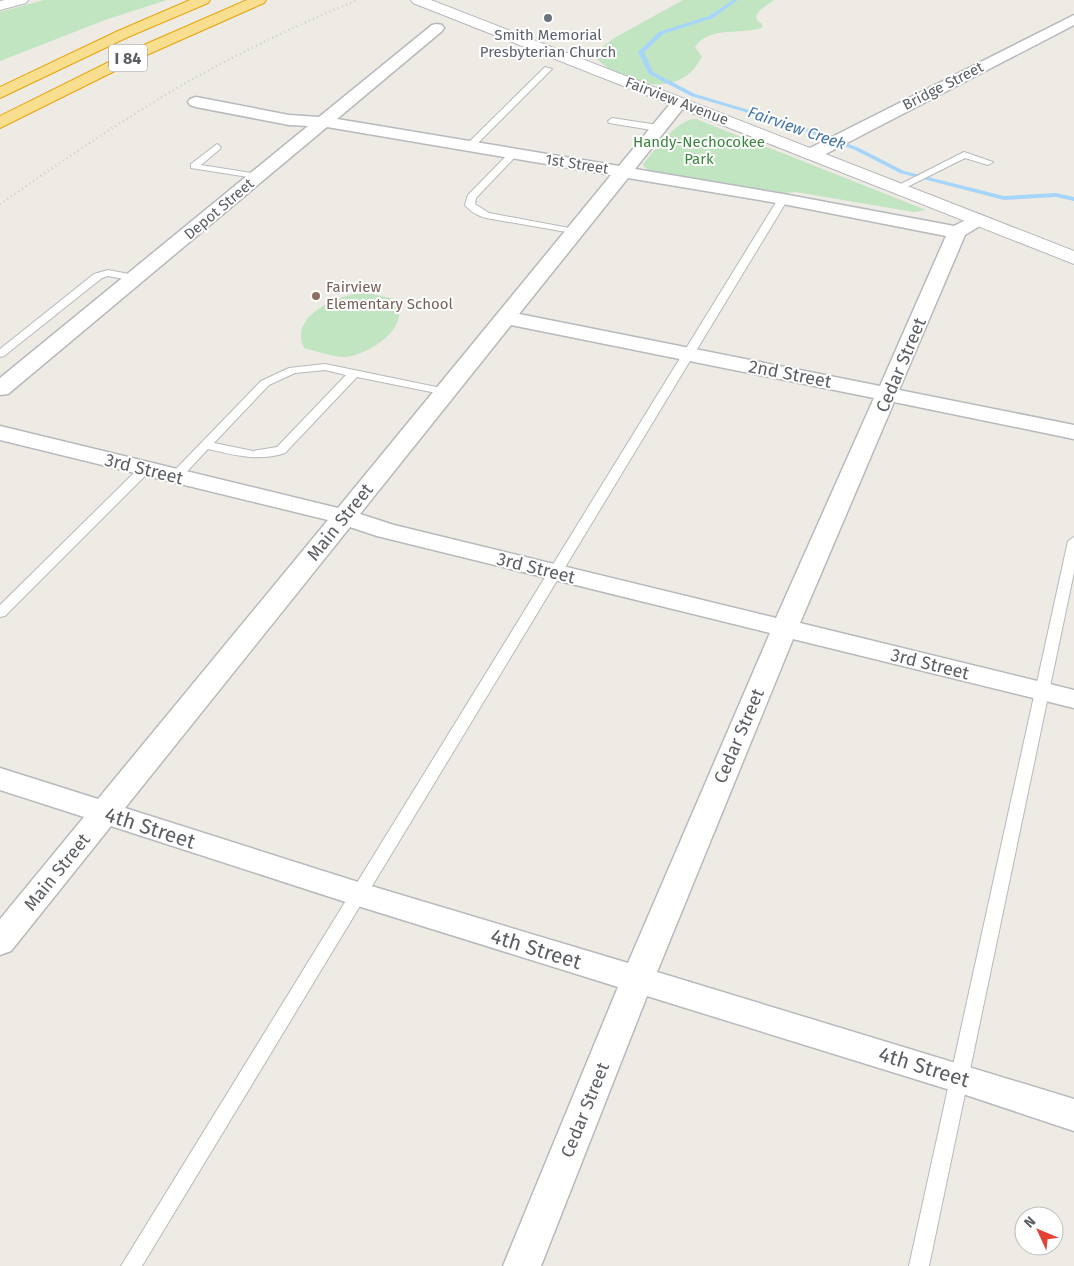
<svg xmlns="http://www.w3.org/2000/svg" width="1074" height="1266" font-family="'Fira Sans',sans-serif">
  <rect width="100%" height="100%" fill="#edebe3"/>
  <path fill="#c1e4c1" d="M 44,0 L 167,0 L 105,20 L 0,61 L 0,12 Z
    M 683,0 L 774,0 L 760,10 L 756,16 L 757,20 L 763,25 L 761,28 C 740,35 708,26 695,47 L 702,57 C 698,62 695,69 690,73 C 663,96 619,80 597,59 L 603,46 L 616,37 Z
    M 696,119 L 926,210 L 914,212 L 796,192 L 785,193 L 650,171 L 644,167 L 643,164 C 654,151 678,118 696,119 Z
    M 362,292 L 395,299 C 413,326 371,354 346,357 C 336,358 315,351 304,348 C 303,345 301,340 301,337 C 300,310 342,296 362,292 Z"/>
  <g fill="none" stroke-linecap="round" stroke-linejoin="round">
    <path fill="#a5d5fb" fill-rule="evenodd" d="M 733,0 L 738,0 L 713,18 L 663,34 L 644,52 L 653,72 L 695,94 L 793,123 L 859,148 L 904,171 L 1004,196 L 1056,193 L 1074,197 L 1074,201 L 1056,197 L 1004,200 L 900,173 L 855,150 L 789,125 L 691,96 L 649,74 L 638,52 L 659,32 L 709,16 Z"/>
    <g stroke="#b6b9bd" stroke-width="2">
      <path id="service" d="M 545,67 L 552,69 L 473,148 L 467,148 L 467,144 Z
        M 612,118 L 658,125 L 662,128 L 658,131 L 609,123 L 608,121 Z
        M 217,144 L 221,147 L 220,149 L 201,165 L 257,174 L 262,177 L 260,179 L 191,168 L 191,164 Z
        M 513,151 L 517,154 L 516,156 L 476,198 L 475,204 L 489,213 L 575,229 L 578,230 L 578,234 L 486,218 C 478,216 471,212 465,205 L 468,195 L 510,152 Z
        M 964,152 L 993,162 L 988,165 L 965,158 L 901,190 L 895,190 L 893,188 Z
        M 783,196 L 788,199 L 142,1266 L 121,1266 L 778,199 Z
        M 108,270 L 139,276 L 140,278 L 135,281 L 108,276 L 102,278 L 4,356 L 0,357 L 0,349 L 94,274 Z
        M 325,364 L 446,389 L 452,392 L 446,395 L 357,377 L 285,453 C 258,462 235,455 208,449 L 180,479 L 172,479 L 170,476 L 172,473 L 261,381 L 289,368 ZM 325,370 L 346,375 L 277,447 L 253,451 L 214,443 L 269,385 L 295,373 Z
        M 145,465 L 151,469 L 149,472 L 5,616 L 0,617 L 0,605 L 141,466 Z
        M 1074,537 L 1074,572 L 929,1266 L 909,1266 L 1068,541 Z"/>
    </g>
    <g stroke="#b6b9bd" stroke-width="3">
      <path id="minor" d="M 1074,15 L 1074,25 L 818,158 L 806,158 L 803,154 L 806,150 Z
        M 437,24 L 442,25 L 444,28 L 442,31 L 337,119 L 619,166 L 674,99 L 686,99 L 688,102 L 635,169 L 783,194 L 954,226 L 977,214 L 983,216 L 986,220 L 983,224 L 965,235 L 899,390 L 1074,425 L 1074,439 L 894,402 L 800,623 L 1074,690 L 1074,708 L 793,639 L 657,972 L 1074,1099 L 1074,1131 L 960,1093 L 647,996 L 541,1266 L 503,1266 L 618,987 L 358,906 L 111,826 L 11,951 L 0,955 L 0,919 L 84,817 L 0,790 L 0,768 L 98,799 L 328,520 L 0,440 L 0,426 L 338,508 L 611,175 L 327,127 L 8,394 L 0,395 L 0,378 L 308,126 L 289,125 L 196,107 L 190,105 L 188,102 L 190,99 L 196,97 L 289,115 L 319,117 L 432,25 ZM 628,178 L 783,204 L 946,236 L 880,386 L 519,314 ZM 511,325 L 874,398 L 776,618 L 394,525 L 360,514 ZM 350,527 L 377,536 L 770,633 L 628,963 L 358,882 L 125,808 Z"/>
    </g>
    <g stroke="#b5b8bd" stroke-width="2">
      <path id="secondary" d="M 5,0 L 28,0 L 26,3 L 0,10 L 0,1 Z
        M 411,0 L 431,0 L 1074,251 L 1074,264 L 413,3 Z"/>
    </g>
    <g stroke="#e7a30a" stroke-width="2">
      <path id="motorway" d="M 190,0 L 210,0 L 208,3 L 128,37 L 0,98 L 0,87 L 118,31 Z
        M 247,0 L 266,0 L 264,3 L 149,54 L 0,128 L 0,116 L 137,48 Z"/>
    </g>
    <use href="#service" fill="#fff" fill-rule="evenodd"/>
    <use href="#minor" fill="#fff" fill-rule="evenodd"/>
    <use href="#secondary" fill="#fff" fill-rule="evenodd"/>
    <use href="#motorway" fill="#f8de8f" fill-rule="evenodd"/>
    <path stroke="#b2b3b3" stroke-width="2.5" stroke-dasharray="0.5 4" stroke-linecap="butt" d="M 0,204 C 68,157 136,110 209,70 C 257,44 307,21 357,0"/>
  </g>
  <circle fill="#6b7280" stroke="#fff" stroke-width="2" cx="548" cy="18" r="5"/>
  <circle fill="#8d6e63" stroke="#fff" stroke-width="2" cx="316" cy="296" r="5"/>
  <g text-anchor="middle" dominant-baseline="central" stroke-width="4" stroke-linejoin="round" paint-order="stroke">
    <g font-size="15" fill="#5b616d" stroke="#fff">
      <text x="548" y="35">Smith Memorial<tspan x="548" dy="17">Presbyterian Church</tspan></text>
    </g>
    <g font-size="15" fill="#5b5f63" stroke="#fff">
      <text transform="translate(943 86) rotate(-27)">Bridge Street</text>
      <text transform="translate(677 101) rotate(21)">Fairview Avenue</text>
      <text transform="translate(577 164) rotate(9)">1st Street</text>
      <text transform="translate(219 209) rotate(-40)">Depot Street</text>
    </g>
    <g font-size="15" fill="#39853d" stroke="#fff">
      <text x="699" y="142">Handy-Nechocokee<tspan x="699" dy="17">Park</tspan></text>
    </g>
    <g font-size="15" fill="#785e54" stroke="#fff" text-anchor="start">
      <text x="326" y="287">Fairview<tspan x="326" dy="17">Elementary School</tspan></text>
    </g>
    <rect fill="#fff" stroke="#8c8f92" stroke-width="1" x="109" y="44.5" width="38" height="27" rx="4"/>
    <g font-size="16" font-weight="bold" fill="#5b5f63">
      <text x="128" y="58">I 84</text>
    </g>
    <g font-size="16" font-style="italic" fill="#4376ad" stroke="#fff">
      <text transform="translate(797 128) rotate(19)">Fairview Creek</text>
    </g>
    <g font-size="18" fill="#5b5f63" stroke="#fff">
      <text transform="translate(901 365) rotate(-67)">Cedar Street</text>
      <text transform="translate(790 374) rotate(11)">2nd Street</text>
      <text transform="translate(144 469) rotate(14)">3rd Street</text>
      <text transform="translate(340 522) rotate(-51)">Main Street</text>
      <text transform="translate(536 568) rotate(14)">3rd Street</text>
      <text transform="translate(930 664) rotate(14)">3rd Street</text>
      <text transform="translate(739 736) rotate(-67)">Cedar Street</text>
      <text transform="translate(57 872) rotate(-51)">Main Street</text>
      <text transform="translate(585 1110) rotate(-68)">Cedar Street</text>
    </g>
    <g font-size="21" fill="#5b5f63" stroke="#fff">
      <text transform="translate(150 828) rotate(18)">4th Street</text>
      <text transform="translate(536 949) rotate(17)">4th Street</text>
      <text transform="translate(924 1067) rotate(17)">4th Street</text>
    </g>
  </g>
  <g transform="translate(1039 1231) rotate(314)"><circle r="24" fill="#ffffff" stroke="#bdbfc1"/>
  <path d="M0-4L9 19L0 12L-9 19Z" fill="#e24335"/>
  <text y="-8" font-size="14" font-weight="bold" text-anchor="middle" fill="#5b5f63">N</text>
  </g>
</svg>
